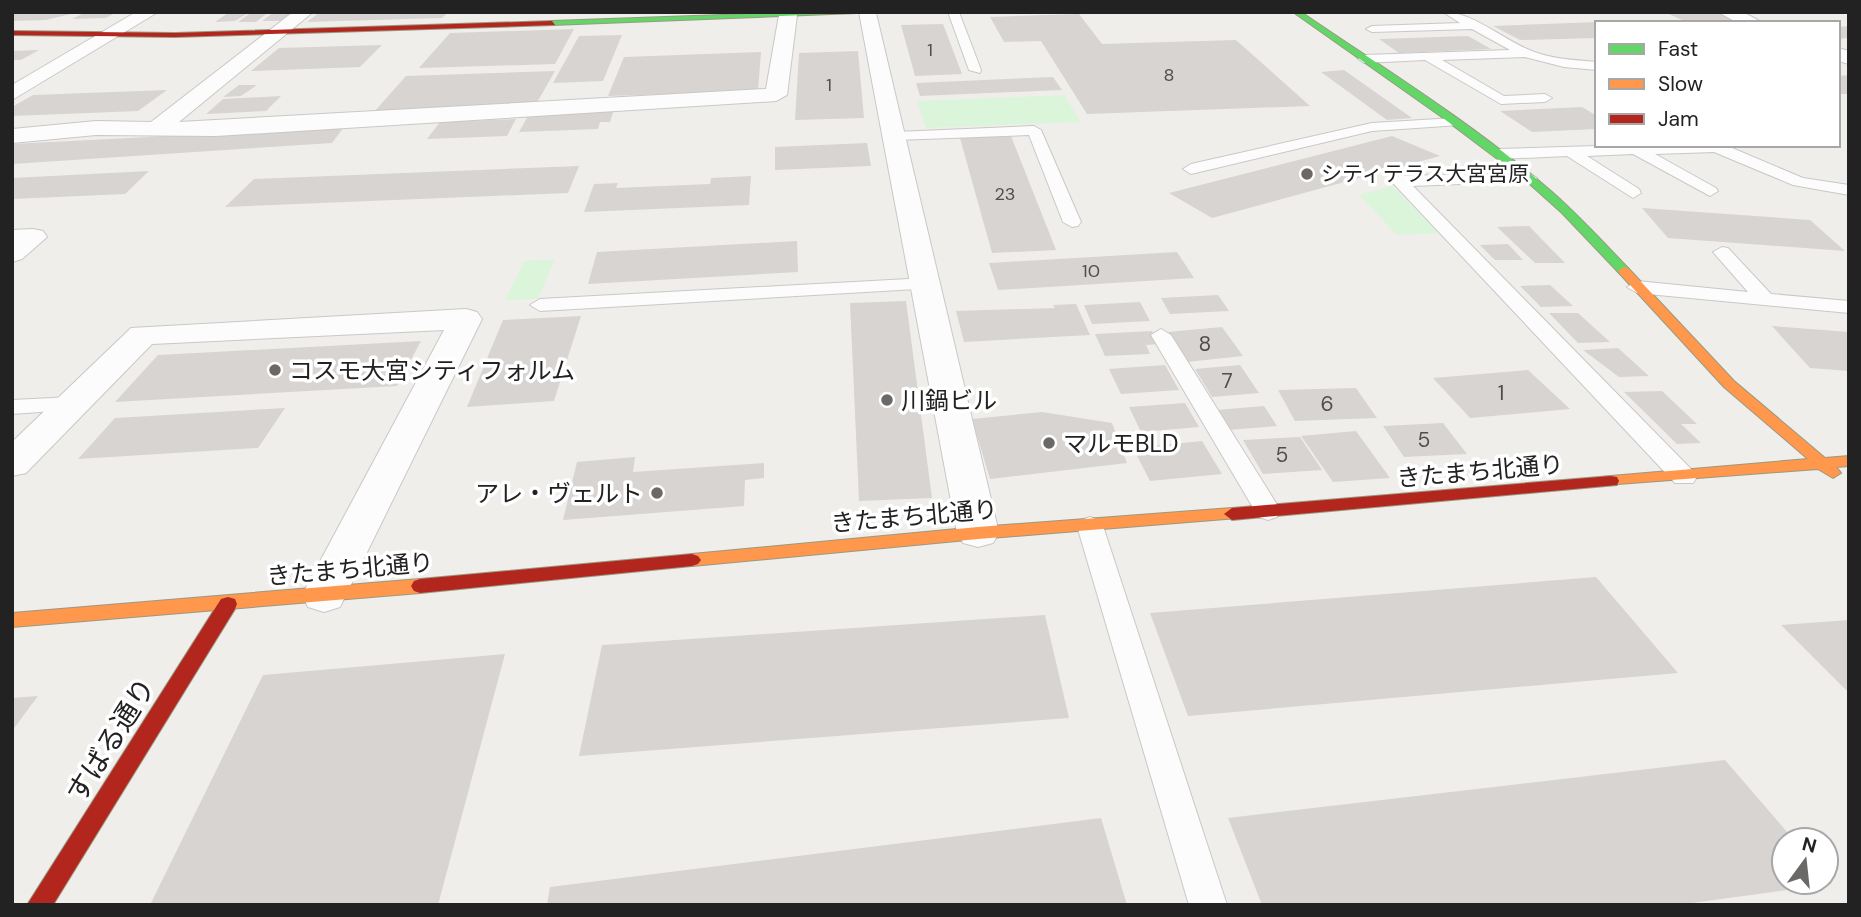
<svg xmlns="http://www.w3.org/2000/svg" width="1861" height="917" font-family="'DM Sans','Noto Sans JP',sans-serif">
  <rect width="100%" height="100%" fill="#f0eeeb"/>
  <path fill="#daf5da" d="M 1064,95 L 1081,122 L 926,128 L 917,101 Z
    M 1392,186 L 1438,233 L 1397,235 L 1359,195 Z
    M 555,259 L 538,299 L 505,300 L 524,261 Z"/>
  <path fill="#d7d4d2" d="M 12,12 L 79,12 L 46,20 L 12,21 Z
    M 86,12 L 117,12 L 106,18 L 72,19 Z
    M 252,12 L 269,12 L 256,22 L 238,22 Z
    M 274,12 L 293,12 L 282,21 L 262,21 Z
    M 320,12 L 448,12 L 442,18 L 307,22 Z
    M 1664,12 L 1715,12 L 1742,23 L 1689,23 Z
    M 228,13 L 248,13 L 235,21 L 215,22 Z
    M 1079,14 L 1102,44 L 1236,40 L 1310,106 L 1087,114 L 1041,41 L 1004,42 L 990,17 Z
    M 1597,22 L 1597,38 L 1520,40 L 1493,26 Z
    M 943,24 L 962,74 L 915,76 L 901,25 Z
    M 1849,26 L 1849,38 L 1838,39 L 1838,27 Z
    M 574,29 L 555,64 L 419,68 L 450,33 Z
    M 622,35 L 603,81 L 553,83 L 579,36 Z
    M 1468,36 L 1491,49 L 1399,53 L 1379,39 Z
    M 382,45 L 360,67 L 251,71 L 279,48 Z
    M 39,50 L 21,60 L 12,60 L 12,51 Z
    M 858,51 L 864,118 L 795,120 L 799,53 Z
    M 761,52 L 758,91 L 608,96 L 624,57 Z
    M 1344,70 L 1412,118 L 1387,120 L 1321,72 Z
    M 555,71 L 535,106 L 374,112 L 406,76 Z
    M 1849,75 L 1849,94 L 1838,94 L 1838,76 Z
    M 1053,77 L 1062,90 L 920,96 L 916,83 Z
    M 239,85 L 257,85 L 241,96 L 223,97 Z
    M 167,90 L 138,111 L 12,116 L 12,107 L 33,95 Z
    M 281,96 L 266,111 L 206,114 L 223,99 Z
    M 1582,107 L 1597,116 L 1597,129 L 1532,132 L 1500,111 Z
    M 614,109 L 610,122 L 600,122 L 598,129 L 519,132 L 528,116 Z
    M 516,119 L 507,136 L 427,139 L 440,122 Z
    M 344,127 L 332,143 L 12,164 L 12,144 Z
    M 1011,136 L 1056,250 L 992,253 L 960,138 Z
    M 1392,136 L 1440,156 L 1212,218 L 1169,193 Z
    M 867,143 L 871,166 L 775,170 L 775,147 Z
    M 579,166 L 568,193 L 225,207 L 254,179 Z
    M 149,171 L 125,194 L 12,199 L 12,178 Z
    M 751,176 L 749,205 L 584,212 L 594,184 L 618,183 L 616,188 L 710,184 L 711,178 Z
    M 1642,208 L 1810,220 L 1845,251 L 1668,238 Z
    M 1529,226 L 1565,263 L 1535,263 L 1497,227 Z
    M 797,241 L 798,272 L 588,284 L 597,252 Z
    M 1508,244 L 1523,260 L 1495,260 L 1480,245 Z
    M 1177,252 L 1194,278 L 998,290 L 989,263 Z
    M 1550,285 L 1573,306 L 1541,307 L 1520,286 Z
    M 1218,295 L 1229,311 L 1170,314 L 1161,298 Z
    M 906,301 L 932,498 L 859,501 L 850,303 Z
    M 1140,302 L 1150,321 L 1092,324 L 1084,305 Z
    M 1076,304 L 1090,335 L 964,342 L 956,311 L 1055,308 L 1053,305 Z
    M 1549,313 L 1578,313 L 1610,342 L 1578,343 Z
    M 581,316 L 554,401 L 467,407 L 503,320 Z
    M 1772,326 L 1849,332 L 1849,371 L 1810,368 Z
    M 1222,327 L 1243,356 L 1187,362 L 1168,332 Z
    M 1152,331 L 1159,344 L 1146,345 L 1150,354 L 1105,356 L 1095,334 Z
    M 421,341 L 397,386 L 115,402 L 158,355 Z
    M 1618,348 L 1649,376 L 1619,377 L 1583,350 Z
    M 1165,365 L 1179,390 L 1121,394 L 1109,369 Z
    M 1240,365 L 1259,393 L 1212,397 L 1195,369 Z
    M 1528,370 L 1570,409 L 1470,418 L 1433,378 Z
    M 1356,388 L 1377,418 L 1295,421 L 1278,390 Z
    M 1662,391 L 1697,424 L 1681,424 L 1701,443 L 1677,444 L 1624,392 Z
    M 1185,403 L 1199,427 L 1141,432 L 1129,407 Z
    M 1264,406 L 1277,426 L 1228,430 L 1216,410 Z
    M 285,408 L 258,448 L 78,459 L 115,418 Z
    M 1042,412 L 1112,423 L 1127,463 L 990,479 L 972,419 Z
    M 1443,423 L 1467,454 L 1404,457 L 1383,426 Z
    M 1356,431 L 1390,478 L 1333,482 L 1301,436 Z
    M 1300,437 L 1322,470 L 1263,474 L 1243,440 Z
    M 1202,441 L 1222,474 L 1150,481 L 1133,448 Z
    M 635,457 L 633,472 L 764,463 L 764,478 L 745,480 L 744,506 L 563,520 L 577,462 Z
    M 1596,577 L 1678,673 L 1188,716 L 1150,613 Z
    M 1045,615 L 1069,718 L 579,756 L 602,645 Z
    M 1849,620 L 1849,693 L 1781,625 Z
    M 505,654 L 438,905 L 150,905 L 263,675 Z
    M 38,696 L 12,731 L 12,698 Z
    M 1725,760 L 1794,840 L 1784,840 L 1784,882 L 1826,882 L 1826,878 L 1832,884 L 1677,905 L 1262,905 L 1228,818 Z
    M 1101,818 L 1127,905 L 547,905 L 550,887 Z"/>
  <g fill="none" stroke-linecap="round" stroke-linejoin="round">
    <g stroke="#c9c8c7" stroke-width="2">
      <path id="lane" d="M 948,12 L 959,12 L 981,70 L 980,73 L 969,70 Z
        M 1443,12 C 1472,12 1500,37 1527,49 C 1548,59 1574,60 1597,62 L 1597,70 L 1564,67 L 1525,57 L 1442,60 L 1504,96 L 1545,94 L 1552,98 L 1545,102 L 1501,104 L 1425,60 L 1364,63 L 1358,59 L 1364,55 L 1510,50 L 1472,29 L 1372,32 L 1366,29 L 1372,26 L 1460,23 Z
        M 1455,118 L 1462,122 L 1460,125 L 1372,131 L 1191,174 L 1183,169 L 1191,164 L 1372,123 Z
        M 1034,126 L 1041,130 L 1081,222 L 1078,226 L 1072,227 L 1063,222 L 1029,135 L 896,140 L 889,136 L 896,132 Z
        M 1629,145 L 1725,145 L 1803,178 L 1849,185 L 1849,195 L 1793,185 L 1714,152 L 1655,154 L 1716,188 L 1718,191 L 1710,196 L 1633,154 L 1587,156 L 1639,189 L 1641,193 L 1633,198 L 1567,156 L 1499,159 L 1491,154 L 1499,149 Z
        M 1529,173 L 1537,178 L 1535,181 L 1413,186 L 1693,471 L 1697,477 L 1693,483 L 1675,483 L 1391,181 L 1399,176 Z
        M 1722,247 L 1728,248 L 1771,294 L 1849,301 L 1849,313 L 1637,293 L 1627,287 L 1637,281 L 1748,292 L 1713,252 Z
        M 927,278 L 934,280 L 937,284 L 934,288 L 540,311 L 530,305 L 540,299 Z
        M 1161,329 L 1171,335 L 1281,511 L 1277,517 L 1268,520 L 1259,517 L 1255,511 L 1151,335 Z
        M 73,397 L 84,404 L 81,409 L 12,414 L 12,400 Z
        M 1090,517 L 1099,520 L 1103,526 L 1227,905 L 1189,905 L 1077,526 L 1081,520 Z"/>
    </g>
    <g stroke="#c9c8c7" stroke-width="2">
      <path id="street" d="M 136,12 L 158,12 L 12,100 L 12,85 Z
        M 293,12 L 313,12 L 179,122 L 766,89 L 779,15 L 781,12 L 797,15 L 787,95 L 776,101 L 216,136 L 96,135 L 12,143 L 12,129 L 96,121 L 151,122 Z
        M 859,12 L 876,13 L 999,533 L 993,543 L 978,547 L 963,543 L 957,533 Z
        M 1718,12 L 1743,12 L 1763,23 L 1738,23 Z
        M 1838,48 L 1849,51 L 1849,64 L 1838,61 Z
        M 33,229 L 43,231 L 47,237 L 22,259 L 12,262 L 12,230 Z
        M 466,309 L 477,312 L 482,319 L 340,607 L 324,612 L 308,607 L 302,595 L 444,330 L 152,344 L 26,473 L 12,476 L 12,442 L 131,328 Z"/>
    </g>
    <g stroke="#999a82" stroke-width="2">
      <path id="fast" d="M 808,12 L 882,12 L 552,25 L 548,23 L 552,21 Z
        M 1293,12 L 1301,12 C 1383,68 1469,121 1545,186 C 1575,211 1601,240 1628,268 L 1628,274 L 1620,274 L 1562,213 L 1524,179 L 1439,115 Z"/>
    </g>
    <g stroke="#999a82" stroke-width="2">
      <path id="slow" d="M 1624,267 L 1628,268 L 1734,381 L 1825,458 L 1849,456 L 1849,466 L 1836,467 L 1841,473 L 1833,478 L 1818,469 L 1605,485 L 1603,481 L 1605,477 L 1611,476 L 1808,459 L 1724,387 L 1620,274 L 1618,271 Z
        M 1232,508 L 1240,514 L 1238,518 L 978,539 L 692,566 L 686,564 L 683,560 L 686,556 L 692,554 L 978,527 Z
        M 420,579 L 426,581 L 429,586 L 426,591 L 420,593 L 12,627 L 12,613 Z"/>
    </g>
    <g stroke="#999a82" stroke-width="2">
      <path id="jam" d="M 552,21 L 555,25 L 175,37 L 12,35 L 12,31 L 175,33 Z
        M 1611,476 L 1617,477 L 1619,481 L 1617,485 L 1232,520 L 1224,514 L 1232,508 Z
        M 692,554 L 698,556 L 701,560 L 698,564 L 692,566 L 420,593 L 414,591 L 411,586 L 414,581 L 420,579 Z
        M 228,597 L 235,599 L 237,604 L 235,609 L 53,905 L 27,905 L 221,599 Z"/>
    </g>
    <use href="#lane" fill="#fdfcfc" fill-rule="evenodd"/>
    <use href="#street" fill="#fdfcfc" fill-rule="evenodd"/>
    <use href="#fast" fill="#63d668" fill-rule="evenodd"/>
    <use href="#slow" fill="#ff974d" fill-rule="evenodd"/>
    <use href="#jam" fill="#b3261e" fill-rule="evenodd"/>
  </g>
  <g fill="#6a6968" stroke="#fff" stroke-width="2.5">
    <circle cx="1307" cy="174" r="7"/>
    <circle cx="275" cy="370" r="7"/>
    <circle cx="887" cy="400" r="7"/>
    <circle cx="1049" cy="443" r="7"/>
    <circle cx="657" cy="493" r="7"/>
  </g>
  <g text-anchor="middle" dominant-baseline="central" stroke-width="7" stroke-linejoin="round" paint-order="stroke">
    <g font-size="18" fill="#4f4e4e">
      <text x="930" y="50">1</text>
      <text x="1169" y="75">8</text>
      <text x="829" y="85">1</text>
      <text x="1005" y="194">23</text>
      <text x="1091" y="271">10</text>
    </g>
    <g font-size="21" fill="#222" stroke="#fff" text-anchor="start">
      <text x="1321" y="174">シティテラス大宮宮原</text>
    </g>
    <g font-size="21" fill="#4f4e4e">
      <text x="1205" y="344">8</text>
      <text x="1227" y="381">7</text>
      <text x="1501" y="393">1</text>
      <text x="1327" y="404">6</text>
      <text x="1424" y="440">5</text>
      <text x="1282" y="455">5</text>
    </g>
    <g font-size="24" fill="#222" stroke="#fff" text-anchor="start">
      <text x="289" y="370">コスモ大宮シティフォルム</text>
      <text x="901" y="400">川鍋ビル</text>
      <text x="1063" y="443">マルモBLD</text>
      <text x="643" y="493" text-anchor="end">アレ・ヴェルト</text>
    </g>
    <g font-size="24" fill="#222" stroke="#fff">
      <text transform="translate(1480 471) rotate(-5)">きたまち北通り</text>
      <text transform="translate(914 516) rotate(-5)">きたまち北通り</text>
      <text transform="translate(350 569) rotate(-5)">きたまち北通り</text>
    </g>
    <g font-size="28" fill="#222" stroke="#fff">
      <text transform="translate(111 740) rotate(-58)">すばる通り</text>
    </g>
  </g>
  <rect width="1861" height="917" fill="none" stroke="#222222" stroke-width="28"/>
  <rect x="1595" y="21" width="245" height="126" fill="#ffffff" stroke="#a7a7a7" stroke-width="2"/>
  <rect x="1609" y="44" width="35" height="10" fill="#63d668" stroke="#a7a7a7" stroke-width="2"/>
  <text x="1658" y="56" font-size="21" fill="#222222">Fast</text>
  <rect x="1609" y="79" width="35" height="10" fill="#ff974d" stroke="#a7a7a7" stroke-width="2"/>
  <text x="1658" y="91" font-size="21" fill="#222222">Slow</text>
  <rect x="1609" y="114" width="35" height="10" fill="#b3261e" stroke="#a7a7a7" stroke-width="2"/>
  <text x="1658" y="126" font-size="21" fill="#222222">Jam</text>
  <g transform="translate(1805 861) rotate(15)"><circle r="33" fill="#ffffff" stroke="#a7a7a7" stroke-width="2"/>
  <path d="M0-5L12 26L0 18L-12 26Z" fill="#6a6968"/>
  <text y="-10" font-size="19" font-weight="bold" text-anchor="middle" fill="#222222">N</text>
  </g>
</svg>
